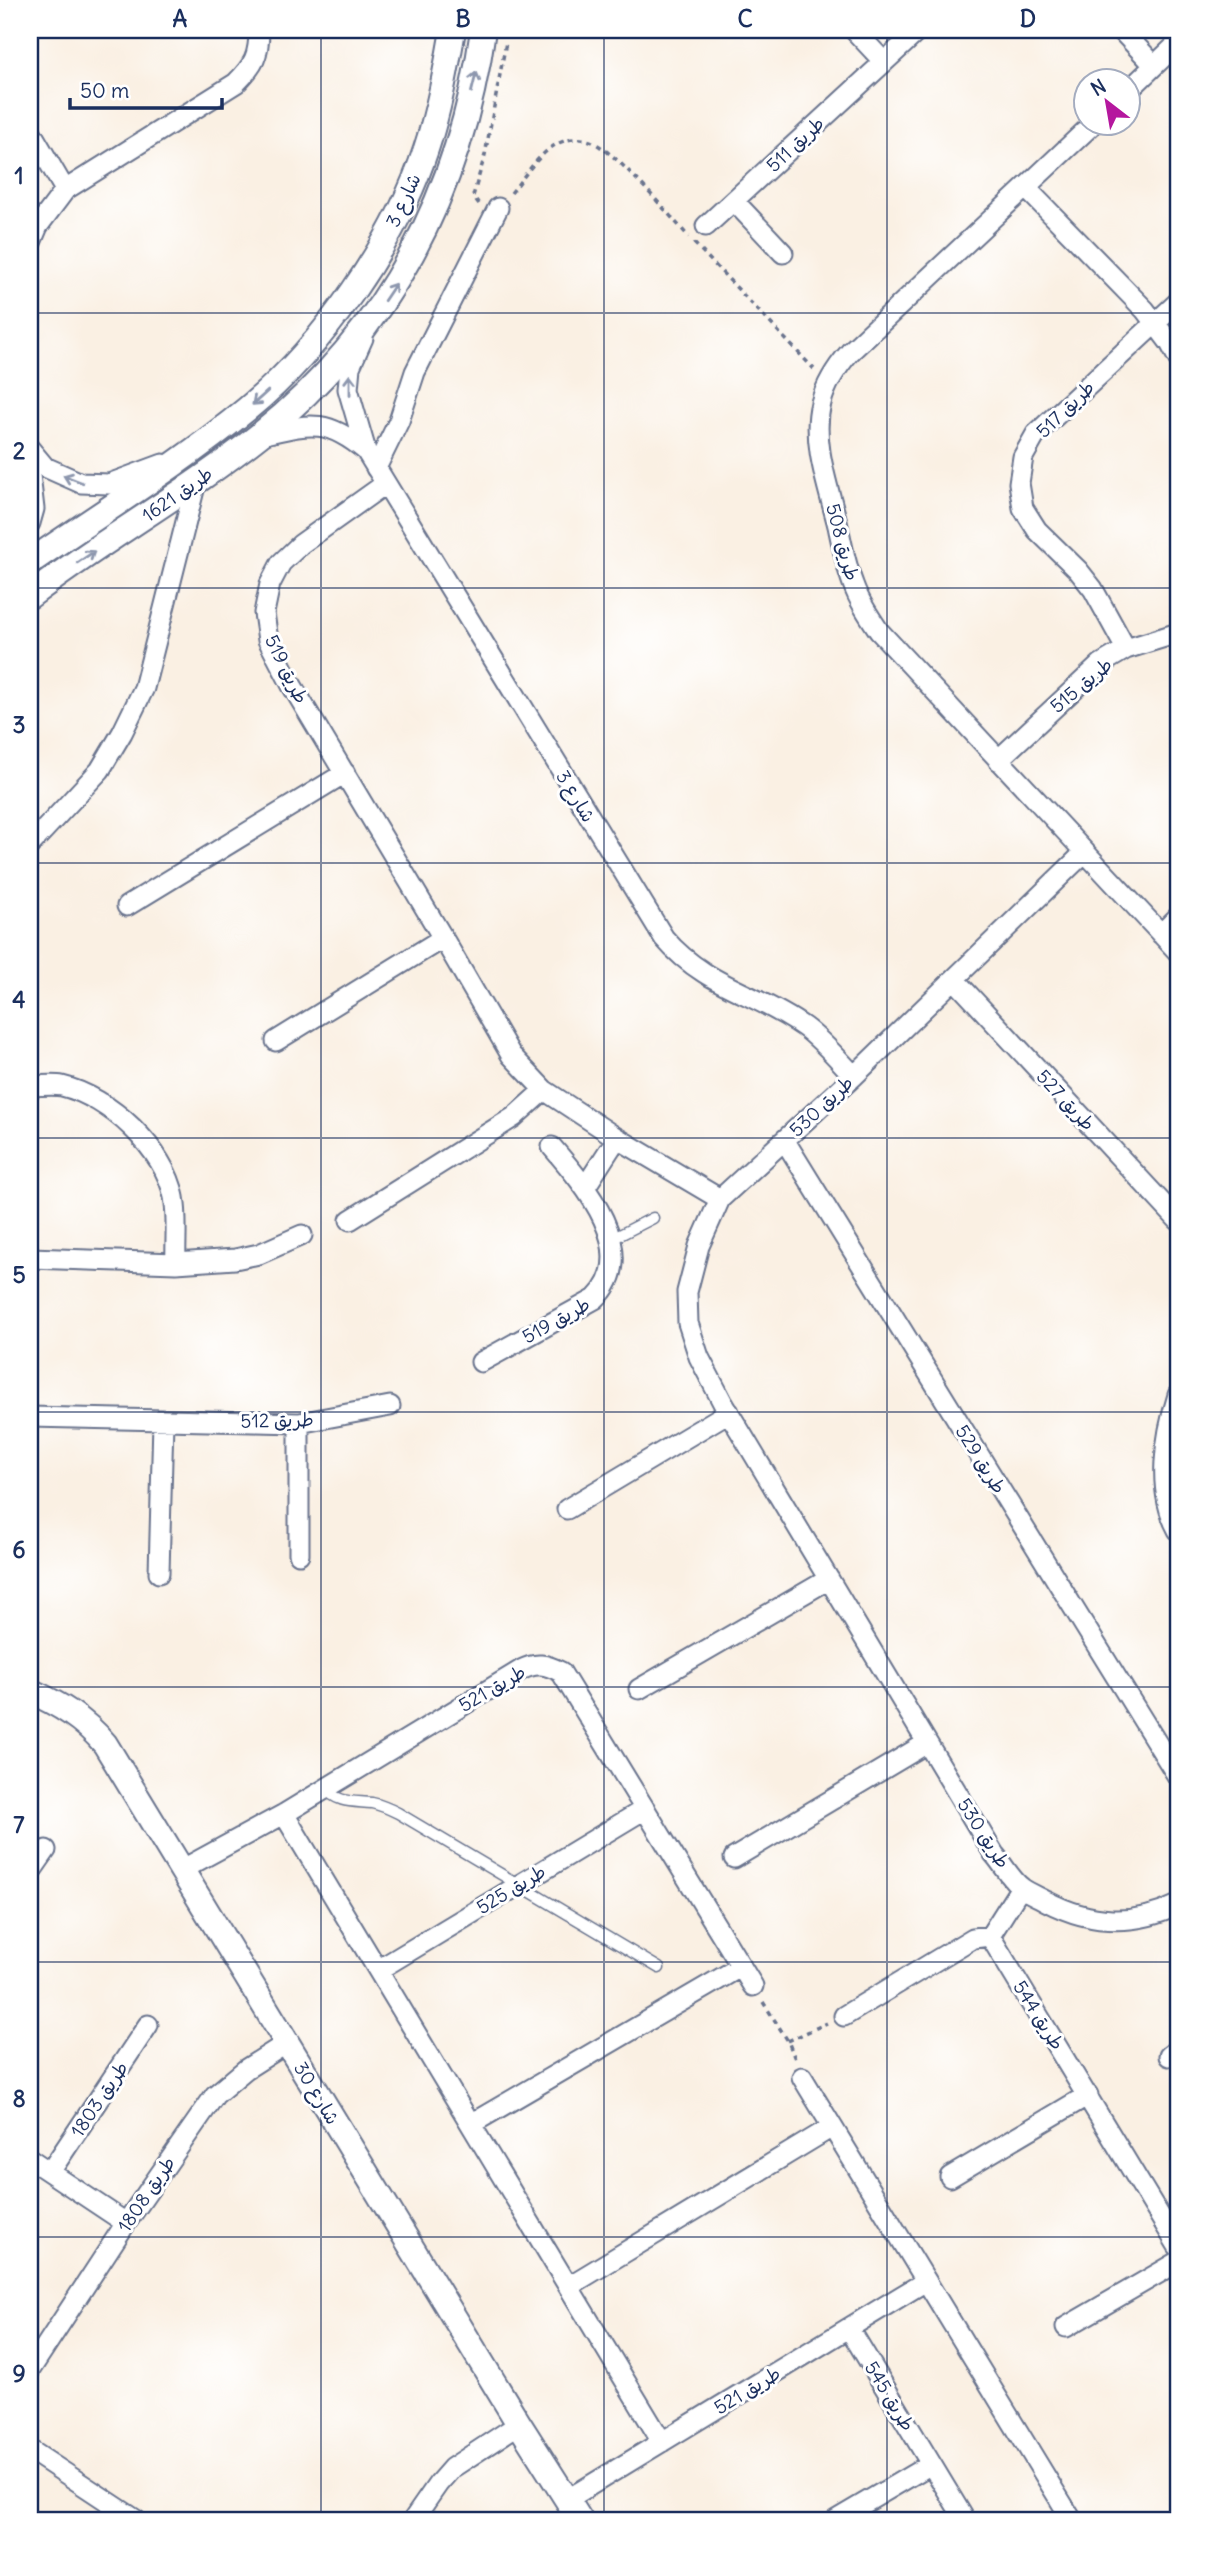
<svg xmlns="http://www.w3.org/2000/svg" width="1208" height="2550" font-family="Delius,'Playpen Sans Arabic',sans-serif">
  <rect width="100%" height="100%" fill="#fff"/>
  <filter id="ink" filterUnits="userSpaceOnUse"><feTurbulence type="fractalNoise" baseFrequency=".0143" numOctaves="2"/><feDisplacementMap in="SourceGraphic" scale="14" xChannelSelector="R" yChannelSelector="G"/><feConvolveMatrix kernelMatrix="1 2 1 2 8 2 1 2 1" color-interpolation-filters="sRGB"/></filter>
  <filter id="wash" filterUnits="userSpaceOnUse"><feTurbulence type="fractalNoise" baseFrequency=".00686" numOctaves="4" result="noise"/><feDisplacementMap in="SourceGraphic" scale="28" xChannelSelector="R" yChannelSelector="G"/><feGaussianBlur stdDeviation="1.57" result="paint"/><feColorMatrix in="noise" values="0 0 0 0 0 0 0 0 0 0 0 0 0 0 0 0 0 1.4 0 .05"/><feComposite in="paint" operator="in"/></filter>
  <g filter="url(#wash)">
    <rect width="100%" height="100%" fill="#faf0e3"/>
  </g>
  <g filter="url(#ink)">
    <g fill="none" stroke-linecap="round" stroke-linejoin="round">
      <g stroke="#69738d" stroke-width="13">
        <path id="service" d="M 610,1240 L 653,1218
          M 325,1788 C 338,1804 354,1801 372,1803 C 381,1805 390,1809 398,1813 L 659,1968"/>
      </g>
      <g stroke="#69738d" stroke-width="23">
        <path id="minor" d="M 854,30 L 884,62
          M 1121,30 L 1154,65
          M 1128,91 L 1178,43
          M 1095,122 L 850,352 C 836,368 826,383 821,403 C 811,442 829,489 838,526 C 842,545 846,566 853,584 C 859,601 869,616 879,631 L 1178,952
          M 30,130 L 65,190
          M 1026,188 L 1145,310 L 1170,343 L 1178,358
          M 734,201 L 783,253
          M 706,226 L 919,30
          M 30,245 L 38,226 L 65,190 L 236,83 C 254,65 259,56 259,30
          M 363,338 L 350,367 L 348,389 L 366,451 L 664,938 C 706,987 755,992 804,1027 C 823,1041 838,1059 854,1076
          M 260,435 C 309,424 325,417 366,451
          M 30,449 L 45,467 L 81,483 L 109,484 L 163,464
          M 376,468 L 399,421 L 415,372 L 498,208
          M 30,475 L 34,509 L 30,523
          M 385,484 L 301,544 L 281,563 L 270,584 L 264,613 L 268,640 L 291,684 L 443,938 L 511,1055 L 544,1090 L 617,1138 L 720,1199
          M 1126,649 L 1093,589 L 1078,570 L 1037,530 L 1023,508 L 1019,483 L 1023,457 L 1036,434 L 1178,302
          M 998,760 L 1101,664 L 1126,649 L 1178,633
          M 30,845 L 100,770 L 122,733 L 144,688 L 196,482
          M 1085,852 L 854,1076 L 720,1199 L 699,1246 L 687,1292 L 688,1323 L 699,1357 L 723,1403 L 994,1854 C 1003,1864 1011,1880 1022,1888 C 1029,1893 1039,1897 1046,1901 C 1090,1924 1133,1927 1178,1905
          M 127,906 L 345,773
          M 1161,934 L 1178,917
          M 954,979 L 1178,1220
          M 276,1041 L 443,938
          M 30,1086 C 40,1086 53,1084 62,1086 C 109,1097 165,1149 174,1197 C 178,1218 175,1242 176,1263
          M 785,1141 L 1178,1777
          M 586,1186 L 617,1138
          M 350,1220 L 514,1117 L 544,1090
          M 30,1258 L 176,1263 L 235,1259 L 259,1254 L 302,1235
          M 481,1362 L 595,1299 C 643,1253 584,1184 552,1147
          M 1178,1395 C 1165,1436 1156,1490 1178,1530
          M 30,1417 L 299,1423 L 390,1406
          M 567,1509 L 729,1412
          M 299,1554 L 299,1423
          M 159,1573 L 163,1421
          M 639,1689 L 829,1579
          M 284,1814 L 662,2442
          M 734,1858 L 927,1743
          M 181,1870 L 284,1814 L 521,1670 C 536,1662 546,1664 561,1672 L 753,1986
          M 30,1873 L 46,1850
          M 1021,1887 L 990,1936 L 1178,2246
          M 378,1970 L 645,1809
          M 844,2016 L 973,1938 L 990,1936
          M 1169,2056 L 1178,2049
          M 802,2077 L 1072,2520
          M 471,2124 L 740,1967
          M 30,2159 L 126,2223
          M 50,2172 L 148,2025
          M 950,2177 L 1088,2095
          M 569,2286 L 832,2127
          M 1066,2327 L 1178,2262
          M 849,2328 L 965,2520
          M 30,2370 L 126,2223 L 215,2095 L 246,2069 L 287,2043
          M 30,2450 L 136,2520
          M 568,2499 L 926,2281
          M 413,2520 L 438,2484 L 452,2468 L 519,2424
          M 836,2520 L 931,2464"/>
      </g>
      <g stroke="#69738d" stroke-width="28">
        <path id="tertiary" d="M 30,562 C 102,512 179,465 247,409 C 322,348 396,241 426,149 C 439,110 446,70 453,30
          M 30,596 C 104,539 187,493 261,434 C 389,331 461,191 483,30
          M 30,1691 C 59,1704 84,1719 105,1744 L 519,2424 L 580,2520"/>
      </g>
      <path stroke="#69738d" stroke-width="3.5" stroke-dasharray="5 5" stroke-linecap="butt" d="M 511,193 C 525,176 536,157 555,145 C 564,140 576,137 587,140 C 612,146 669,215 689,237
        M 479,204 L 473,196 L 485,155 L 506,42
        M 694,243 L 814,369
        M 763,2002 L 788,2041 L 795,2059
        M 788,2041 L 827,2023"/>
      <use href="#service" stroke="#fff" stroke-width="10"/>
      <use href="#minor" stroke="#fff" stroke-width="19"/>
      <use href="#tertiary" stroke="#fff" stroke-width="24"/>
    </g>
    <defs><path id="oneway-shaft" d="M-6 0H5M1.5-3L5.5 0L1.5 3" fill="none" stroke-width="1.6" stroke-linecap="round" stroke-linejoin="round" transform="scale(1.75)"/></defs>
    <g stroke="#8d97ae">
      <use href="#oneway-shaft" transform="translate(474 82) rotate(-76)"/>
      <use href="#oneway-shaft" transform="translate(390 292) rotate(-56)"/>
      <use href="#oneway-shaft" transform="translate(350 385) rotate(-90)"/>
      <use href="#oneway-shaft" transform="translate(260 398) rotate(138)"/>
      <use href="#oneway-shaft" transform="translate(73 479) rotate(-159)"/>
      <use href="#oneway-shaft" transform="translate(86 557) rotate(-34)"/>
    </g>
  </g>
  <path fill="none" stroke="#1b2f5e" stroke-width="2" stroke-opacity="0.55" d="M 321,30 L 321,2520M 604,30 L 604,2520M 887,30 L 887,2520M 30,313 L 1178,313M 30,588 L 1178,588M 30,863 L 1178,863M 30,1138 L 1178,1138M 30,1412 L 1178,1412M 30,1687 L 1178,1687M 30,1962 L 1178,1962M 30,2237 L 1178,2237"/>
  <g text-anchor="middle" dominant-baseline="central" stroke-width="6" stroke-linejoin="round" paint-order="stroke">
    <g font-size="19" fill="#1b2f5e" stroke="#fff">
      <text transform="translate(795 144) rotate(-43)">طريق 511</text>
      <text transform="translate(403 200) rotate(-65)">شارع 3</text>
      <text transform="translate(1065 409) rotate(-44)">طريق 517</text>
      <text transform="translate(177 494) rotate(-35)">طريق 1621</text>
      <text transform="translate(843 542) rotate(75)">طريق 508</text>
      <text transform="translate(287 669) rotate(64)">طريق 519</text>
      <text transform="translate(1081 685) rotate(-40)">طريق 515</text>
      <text transform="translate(576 796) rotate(59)">شارع 3</text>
      <text transform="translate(1066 1100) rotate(47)">طريق 527</text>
      <text transform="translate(821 1106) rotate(-43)">طريق 530</text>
      <text transform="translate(556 1320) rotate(-29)">طريق 519</text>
      <text transform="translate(277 1420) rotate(-1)">طريق 512</text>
      <text transform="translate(981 1459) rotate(58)">طريق 529</text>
      <text transform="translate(492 1688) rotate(-30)">طريق 521</text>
      <text transform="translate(984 1833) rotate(57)">طريق 530</text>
      <text transform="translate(511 1889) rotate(-31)">طريق 525</text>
      <text transform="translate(1039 2015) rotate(58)">طريق 544</text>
      <text transform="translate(317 2093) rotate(59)">شارع 30</text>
      <text transform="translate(99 2099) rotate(-56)">طريق 1803</text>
      <text transform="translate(146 2194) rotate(-56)">طريق 1808</text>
      <text transform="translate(747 2390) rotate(-31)">طريق 521</text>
      <text transform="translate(890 2396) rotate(59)">طريق 545</text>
    </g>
  </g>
  <rect width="1208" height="2550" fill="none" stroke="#fff" stroke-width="77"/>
  <g transform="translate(1107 102) rotate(329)"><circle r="33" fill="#ffffff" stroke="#a4acbf" stroke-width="2"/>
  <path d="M0-5L12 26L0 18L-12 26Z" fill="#b5179e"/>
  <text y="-10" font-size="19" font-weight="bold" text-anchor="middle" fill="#1b2f5e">N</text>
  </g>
  <path d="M70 98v10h152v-10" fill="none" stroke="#1b2f5e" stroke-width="3.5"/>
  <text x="80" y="98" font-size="21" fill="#1b2f5e" stroke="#ffffff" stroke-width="5" paint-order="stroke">50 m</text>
  <rect x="38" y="38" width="1132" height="2474" fill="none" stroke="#1b2f5e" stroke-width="2.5"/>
  <g font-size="23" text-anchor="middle" font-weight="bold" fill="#1b2f5e">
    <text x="180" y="27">A</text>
    <text x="463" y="27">B</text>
    <text x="745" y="27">C</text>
    <text x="1028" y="27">D</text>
    <text x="19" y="184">1</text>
    <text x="19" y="459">2</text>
    <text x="19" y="733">3</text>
    <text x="19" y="1008">4</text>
    <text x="19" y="1283">5</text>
    <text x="19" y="1558">6</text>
    <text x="19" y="1833">7</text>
    <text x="19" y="2107">8</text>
    <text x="19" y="2382">9</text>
  </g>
</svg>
